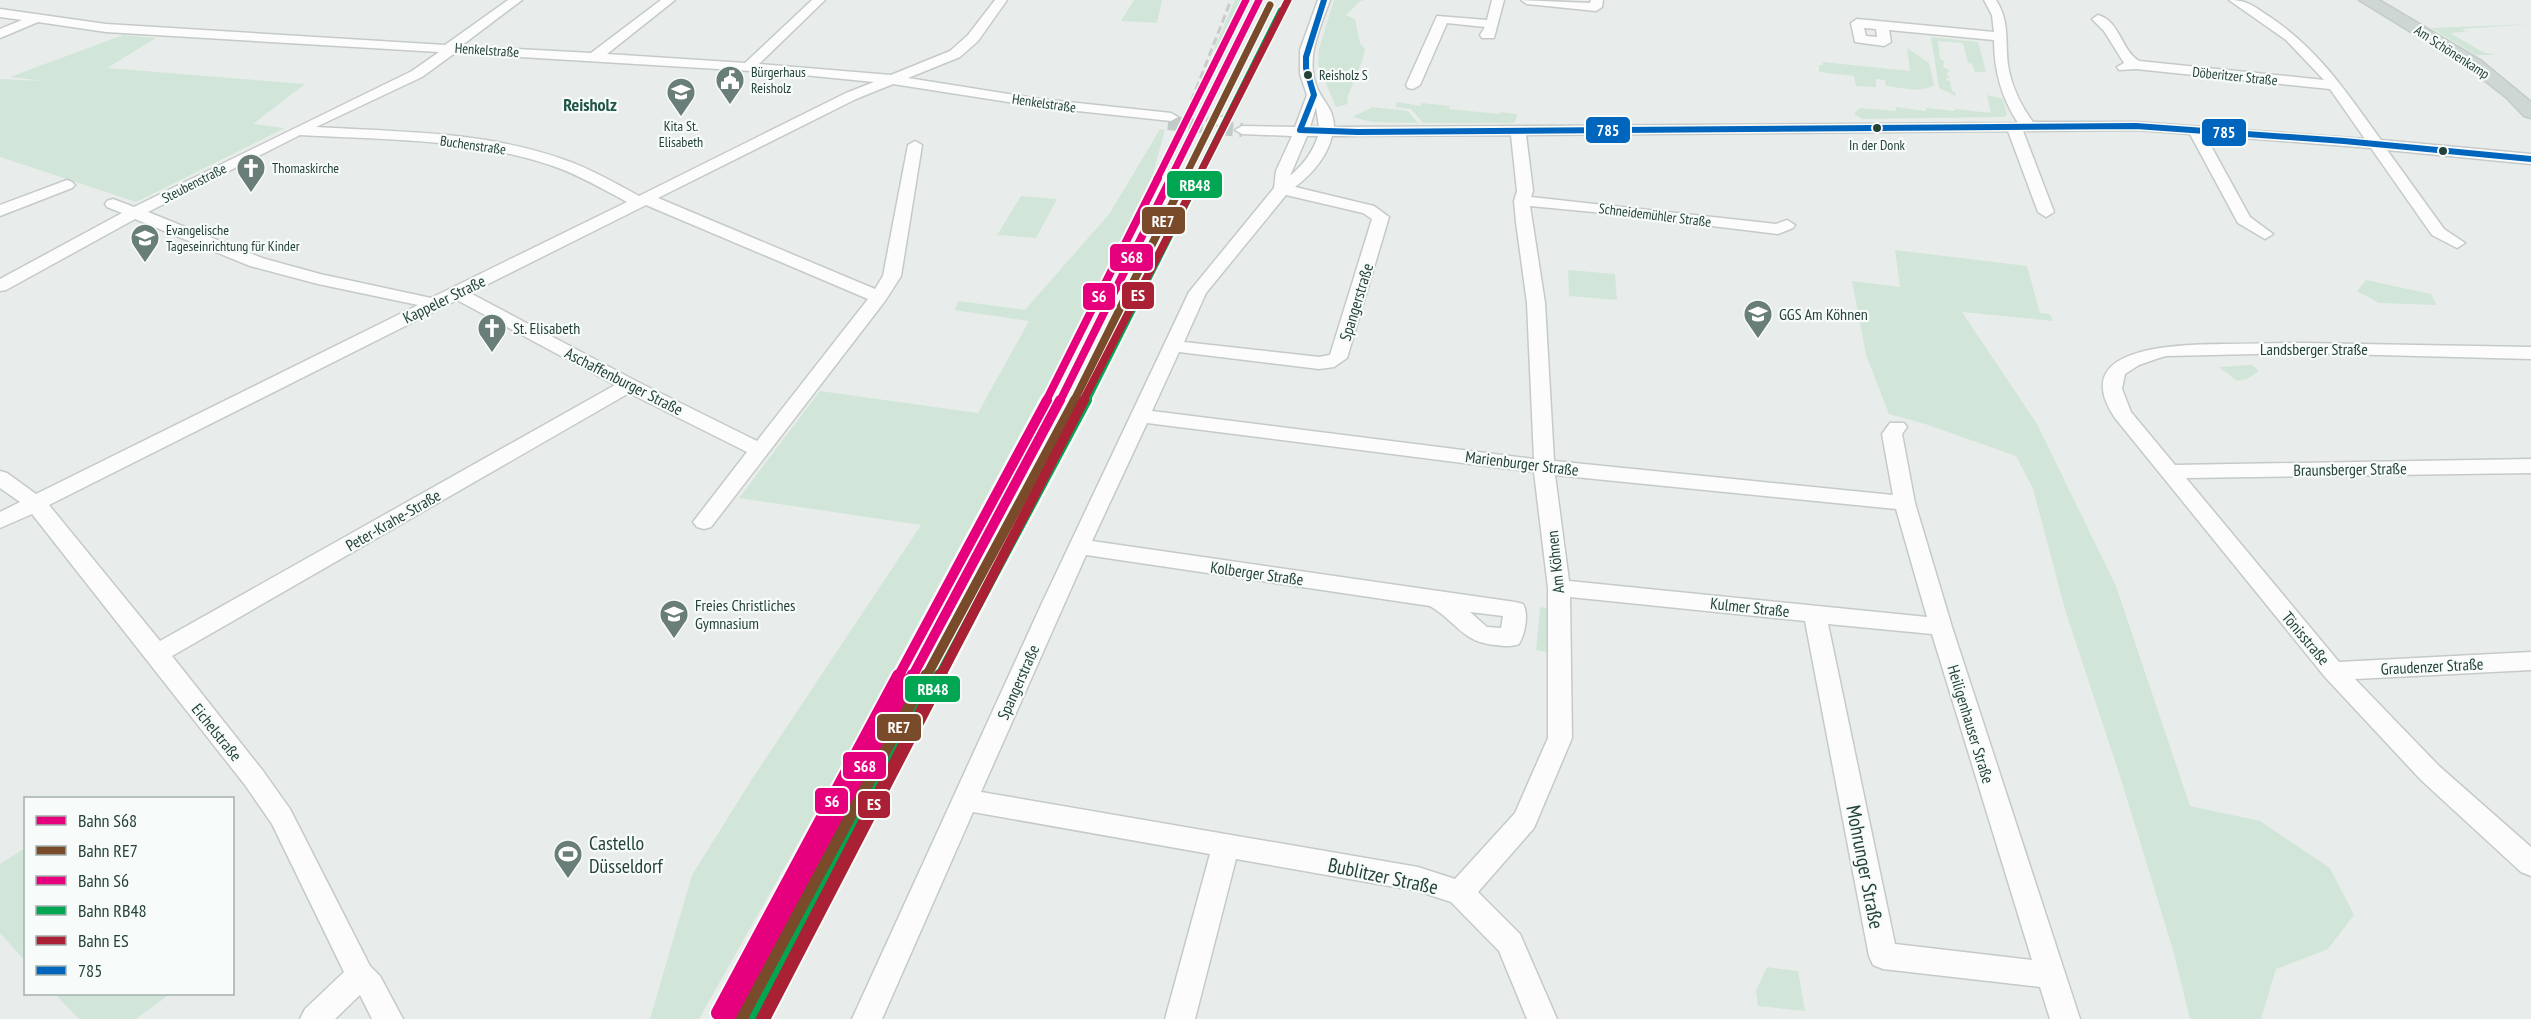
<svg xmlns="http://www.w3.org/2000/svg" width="2531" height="1019" font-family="'PT Sans Narrow',sans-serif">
  <rect width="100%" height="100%" fill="#e8edeb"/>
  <path fill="#d1e6d8" d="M 1134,0 L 1162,0 L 1157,23 L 1121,21 Z
    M 1235,0 L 1251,0 L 1230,40 L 1218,49 L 1214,49 Z
    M 1334,0 L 1364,0 L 1359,2 L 1346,15 L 1355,19 L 1360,43 L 1365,49 L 1363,59 L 1347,98 L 1348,104 L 1336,107 L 1318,65 L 1319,49 Z
    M 2531,24 L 2462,29 L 2466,32 L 2450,33 L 2483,52 L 2495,55 L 2476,55 L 2431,28 Z
    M 123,35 L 156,38 L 107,68 L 305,84 L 253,124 L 285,128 L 136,202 L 0,157 L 0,106 L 2,104 L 0,105 L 0,79 L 44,81 L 10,77 Z
    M 1931,37 L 1978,42 L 1986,72 L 1975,72 L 1972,64 L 1968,63 L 1963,43 L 1938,41 L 1940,59 L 1944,61 L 1943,68 L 1948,69 L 1949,72 L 1946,73 L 1950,78 L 1946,78 L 1946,80 L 1950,81 L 1952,91 L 1955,92 L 1956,96 L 1939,88 Z
    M 1907,48 L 1929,63 L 1934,85 C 1921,94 1900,87 1886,86 L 1885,80 L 1876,79 L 1876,87 L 1856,86 L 1854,76 L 1819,72 L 1819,65 L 1823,65 L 1823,62 L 1910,71 Z
    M 1987,95 L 2003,99 L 2007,115 L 2004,117 L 1862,119 L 1854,114 L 1859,108 L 1896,111 L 1896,107 L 1926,111 L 1926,108 L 1955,111 L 1955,109 L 1991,113 Z
    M 1397,102 L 1420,106 L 1422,103 L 1450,106 L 1449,109 L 1499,114 L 1500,112 L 1517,114 L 1515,123 L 1423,123 L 1411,109 L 1395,107 Z
    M 1373,107 L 1408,111 L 1418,123 L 1372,122 L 1352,117 Z
    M 1160,129 L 1165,130 L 1147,196 L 1071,348 L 908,648 L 699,1019 L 650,1019 L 692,875 L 752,779 L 921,525 L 739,498 L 820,391 L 978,413 L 1029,321 L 954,310 L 959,301 L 1025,310 L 1110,213 Z
    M 1021,196 L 1057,199 L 1036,238 L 997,235 Z
    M 1895,250 L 2027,266 L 2040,313 L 2050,314 L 2053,321 L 1962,312 L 2037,424 L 2116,586 L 2190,806 L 2260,821 L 2330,868 L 2354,915 L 2328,949 L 2276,969 L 2261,1019 L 2190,1019 L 2173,950 L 2120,776 L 2066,613 L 2033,489 L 2016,456 L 1925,424 L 1889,414 L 1866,355 L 1852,281 L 1900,287 Z
    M 1568,270 L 1615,274 L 1617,300 L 1569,296 Z
    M 2366,280 L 2431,294 L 2437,305 L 2379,303 L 2357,291 Z
    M 2252,365 L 2259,371 L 2247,379 L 2237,381 L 2219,367 Z
    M 1540,607 L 1547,608 L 1547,652 L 1536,650 Z
    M 25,848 L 25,961 L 0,933 L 0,864 Z
    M 1767,967 L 1798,971 L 1805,1011 L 1758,1006 L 1756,991 Z
    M 55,994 L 170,994 L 136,1019 L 79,1019 Z"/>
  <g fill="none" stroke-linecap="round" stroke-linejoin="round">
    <path stroke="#c1cbc8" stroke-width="14" stroke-dasharray="14 7" stroke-linecap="butt" d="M 1168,123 L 1211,127
      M 1219,128 L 1242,130"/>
    <g stroke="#c5cac8" stroke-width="3">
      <path id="minor" d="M 508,0 L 522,0 L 461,46 L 591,53 L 661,0 L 675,0 L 607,54 L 745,63 L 812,0 L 825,0 L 759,64 L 891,75 L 950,51 L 968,35 L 995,0 L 1007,0 L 978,41 L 960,57 L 908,78 L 1040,99 L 1171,113 L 1178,117 L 1171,121 L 1040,107 L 893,84 L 856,99 L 658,198 L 875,289 L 883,276 L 908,145 L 915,141 L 922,145 L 901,276 L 885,301 L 711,527 L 704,529 L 697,527 L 693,522 L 747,452 L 629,393 L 172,656 L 263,771 L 290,809 L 370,966 L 380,976 L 403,1019 L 372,1019 L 360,995 L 335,1019 L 300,1019 L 305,1009 L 344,972 L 272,824 L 245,785 L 32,514 L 0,528 L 0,512 L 20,502 L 0,488 L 0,471 L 7,473 L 36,494 L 418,305 L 318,284 L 250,266 L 135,219 L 6,290 L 0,291 L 0,279 L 122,213 L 107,207 L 105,204 L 107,201 L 113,199 L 134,207 L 412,71 L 439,52 L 106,32 L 38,22 L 0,38 L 0,29 L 22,20 L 0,17 L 0,9 L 106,24 L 445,45 ZM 455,53 L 783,73 L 874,82 L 846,93 L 639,196 C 615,183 591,169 565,160 C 485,131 399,132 316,127 L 422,77 ZM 300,135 C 384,140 472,138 553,166 C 579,175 603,189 627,202 L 431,298 L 320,274 L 262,258 L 148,212 ZM 646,205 L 868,299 L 757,441 L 636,381 L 470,293 ZM 457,300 L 615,385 L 160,641 L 49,505 Z
        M 1318,0 L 1330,0 C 1320,28 1304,60 1318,90 C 1325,104 1334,110 1334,127 L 2018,123 C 2001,97 1994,70 1994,40 L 1889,30 L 1891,42 L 1884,46 L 1855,42 L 1851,23 L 1857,19 L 1994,32 L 1992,15 L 1984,0 L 1996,0 C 2010,22 2005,41 2008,65 C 2011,85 2021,106 2033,122 L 2136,122 L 2365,139 L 2330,89 L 2136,69 L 2119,70 L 2117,67 L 2124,63 L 2104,31 L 2092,19 L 2098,15 C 2120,21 2121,50 2139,61 L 2324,80 L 2286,40 L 2229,0 C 2248,0 2255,7 2270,17 C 2319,50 2347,93 2381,140 L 2531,154 L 2531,164 L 2387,150 L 2444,229 L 2465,243 L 2457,248 L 2432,235 L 2371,148 L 2205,135 L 2250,217 L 2273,234 L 2265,239 L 2238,223 L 2190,134 L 2136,130 L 2023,131 L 2054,212 L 2046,217 L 2038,212 L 2008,131 L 1526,135 L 1533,191 L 1531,197 L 1776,224 L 1787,220 L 1795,225 L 1793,228 L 1778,234 L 1604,213 L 1530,206 L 1545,303 L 1554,461 L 1893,495 L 1882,434 L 1890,423 L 1904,423 L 1907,427 L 1902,434 L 1915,503 L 1952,627 L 2080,1019 L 2050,1019 L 2040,987 L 1883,969 L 1873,965 L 1869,956 L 1805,621 L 1570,597 L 1572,738 L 1534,828 L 1478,892 L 1520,934 L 1557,1019 L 1527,1019 L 1499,951 L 1451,902 L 1418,891 L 1236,859 L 1195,1019 L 1165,1019 L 1210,854 L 973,812 L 882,1019 L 852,1019 L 1042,603 L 1189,292 L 1274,188 L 1276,171 L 1292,136 L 1242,134 L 1235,130 L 1242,126 L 1295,127 L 1307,95 L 1300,74 L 1300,50 ZM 1864,28 L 1876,29 L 1877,37 L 1866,36 ZM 1316,107 L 1319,127 L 1310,127 ZM 1511,135 L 1517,191 L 1514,201 L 1516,222 L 1527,303 L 1534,459 L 1152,411 L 1179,352 L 1319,369 L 1334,367 L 1347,358 L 1389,217 L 1374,206 L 1295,187 C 1312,174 1327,157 1332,136 ZM 1307,136 L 1318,136 C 1313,152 1303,165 1290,176 ZM 1286,195 L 1363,213 L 1372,219 L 1330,355 L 1319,357 L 1184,342 L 1206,293 ZM 1147,423 L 1534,472 L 1548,588 L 1548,738 L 1515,813 L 1455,879 L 1418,867 L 981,792 L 1086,555 L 1430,606 C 1457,622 1462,642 1495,645 C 1504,646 1511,647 1519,644 C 1525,634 1529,614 1523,604 L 1515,602 L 1092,541 ZM 1555,475 L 1896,509 L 1927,617 L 1569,581 ZM 1470,612 L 1503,616 L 1501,628 L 1487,627 ZM 1828,624 L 1932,634 L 2032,960 L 1895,944 Z
        M 1492,0 L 1504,0 L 1494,38 L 1482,38 L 1480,35 L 1485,27 L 1447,23 L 1420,85 L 1413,89 L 1408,88 L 1406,85 L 1437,16 L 1487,20 Z
        M 1521,0 L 1590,3 L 1591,0 L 1603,0 L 1602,7 L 1596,11 L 1527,4 Z
        M 1222,117 L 1227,118 L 1229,121 L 1227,124 L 1214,125 L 1207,121 L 1209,118 Z
        M 67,180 L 72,182 L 75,185 L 72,188 L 0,216 L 0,205 Z
        M 2303,343 L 2531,347 L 2531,359 L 2303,353 L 2166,356 L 2156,359 L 2139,365 L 2125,374 L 2122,389 L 2131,412 L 2175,465 L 2531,459 L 2531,473 L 2186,478 L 2339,662 L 2531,652 L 2531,670 L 2355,679 L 2439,766 L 2531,847 L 2531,876 L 2521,872 L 2421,780 L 2325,677 L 2115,418 C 2065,344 2182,345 2225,344 C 2251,344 2277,343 2303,343 Z"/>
    </g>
    <g stroke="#c3ccc9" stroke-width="3">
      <path id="major" d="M 2359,0 L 2379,0 L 2480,60 L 2531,102 L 2531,118 L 2524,116 L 2507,98 L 2468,67 Z"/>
    </g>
    <use href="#minor" fill="#fcfcfc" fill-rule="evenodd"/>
    <use href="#major" fill="#cfd7d5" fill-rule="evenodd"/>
    <path stroke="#c9cdcc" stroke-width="3" stroke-dasharray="8 4" stroke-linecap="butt" d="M 1161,179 L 1231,0"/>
    <path stroke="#c9cdcc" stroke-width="4" stroke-dasharray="10 5" stroke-linecap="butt" d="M 1079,365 L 1123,258 L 1162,178"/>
    <g stroke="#f7fbf9" stroke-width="9">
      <path id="bus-1" d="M 1300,130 L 1358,132 L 2136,126 L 2344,141 L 2531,159
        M 1300,130 L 1314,95 L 1306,68 L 1306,57 L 1324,0"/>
    </g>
    <use href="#bus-1" stroke="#0065bd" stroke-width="6"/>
    <g stroke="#f7fbf9" stroke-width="10">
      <path id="rail-1-far3" d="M 1170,179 L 1259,0"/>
    </g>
    <g stroke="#f7fbf9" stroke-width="12">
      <path id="rail-1-far2" d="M 1060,401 L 1171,178"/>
    </g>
    <g stroke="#f7fbf9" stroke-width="15">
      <path id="rail-1-far1" d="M 912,677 L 1060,400"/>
    </g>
    <g stroke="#f7fbf9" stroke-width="18">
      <path id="rail-1" d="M 729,1019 L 913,676"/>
    </g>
    <g stroke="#f7fbf9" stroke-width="10">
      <path id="rail-2-far3" d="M 1184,179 L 1270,5"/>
    </g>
    <g stroke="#f7fbf9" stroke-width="12">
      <path id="rail-2-far2" d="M 1074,401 L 1185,178"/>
    </g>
    <g stroke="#f7fbf9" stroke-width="15">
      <path id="rail-2-far1" d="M 926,677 L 1075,400"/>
    </g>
    <g stroke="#f7fbf9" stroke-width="18">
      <path id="rail-2" d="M 743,1019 L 927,676"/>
    </g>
    <g stroke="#f7fbf9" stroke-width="10">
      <path id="rail-3-far3" d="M 1157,179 L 1246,0"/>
    </g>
    <g stroke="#f7fbf9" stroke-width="12">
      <path id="rail-3-far2" d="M 1046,401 L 1158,178"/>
    </g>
    <g stroke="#f7fbf9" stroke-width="15">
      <path id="rail-3-far1" d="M 898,677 L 1047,400"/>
    </g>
    <g stroke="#f7fbf9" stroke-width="18">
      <path id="rail-3" d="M 718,1013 L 899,676"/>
    </g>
    <g stroke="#f7fbf9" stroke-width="10">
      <path id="rail-4-far3" d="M 1197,179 L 1281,11"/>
    </g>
    <g stroke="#f7fbf9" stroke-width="12">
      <path id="rail-4-far2" d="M 1086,401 L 1198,178"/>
    </g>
    <g stroke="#f7fbf9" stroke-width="15">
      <path id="rail-4-far1" d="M 939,677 L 1087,400"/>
    </g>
    <g stroke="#f7fbf9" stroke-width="18">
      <path id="rail-4" d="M 756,1019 L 940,676"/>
    </g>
    <g stroke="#f7fbf9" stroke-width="10">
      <path id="rail-5-far3" d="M 1197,179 L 1288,0"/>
    </g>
    <g stroke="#f7fbf9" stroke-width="12">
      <path id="rail-5-far2" d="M 1083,401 L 1198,178"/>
    </g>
    <g stroke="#f7fbf9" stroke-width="15">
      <path id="rail-5-far1" d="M 940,677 L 1084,400"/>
    </g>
    <g stroke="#f7fbf9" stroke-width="18">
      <path id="rail-5" d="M 763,1019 L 941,676"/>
    </g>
    <use href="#rail-1-far3" stroke="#e5007d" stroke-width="7"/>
    <use href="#rail-1-far2" stroke="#e5007d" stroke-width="8"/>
    <use href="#rail-1-far1" stroke="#e5007d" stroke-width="10"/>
    <use href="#rail-1" stroke="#e5007d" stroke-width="14"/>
    <use href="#rail-2-far3" stroke="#7a4b2a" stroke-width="7"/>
    <use href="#rail-2-far2" stroke="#7a4b2a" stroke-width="8"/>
    <use href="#rail-2-far1" stroke="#7a4b2a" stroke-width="10"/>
    <use href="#rail-2" stroke="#7a4b2a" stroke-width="14"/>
    <use href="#rail-3-far3" stroke="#e6007e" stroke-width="7"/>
    <use href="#rail-3-far2" stroke="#e6007e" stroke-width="8"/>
    <use href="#rail-3-far1" stroke="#e6007e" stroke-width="10"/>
    <use href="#rail-3" stroke="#e6007e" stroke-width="14"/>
    <use href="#rail-4-far3" stroke="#00a651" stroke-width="7"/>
    <use href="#rail-4-far2" stroke="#00a651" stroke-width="8"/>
    <use href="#rail-4-far1" stroke="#00a651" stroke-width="10"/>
    <use href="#rail-4" stroke="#00a651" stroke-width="14"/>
    <use href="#rail-5-far3" stroke="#aa2135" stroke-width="7"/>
    <use href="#rail-5-far2" stroke="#aa2135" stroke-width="8"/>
    <use href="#rail-5-far1" stroke="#aa2135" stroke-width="10"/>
    <use href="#rail-5" stroke="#aa2135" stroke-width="14"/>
  </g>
  <defs>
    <g id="civic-pin" transform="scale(1.5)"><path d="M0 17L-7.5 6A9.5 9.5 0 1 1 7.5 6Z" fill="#697e78" stroke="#f7fbf9"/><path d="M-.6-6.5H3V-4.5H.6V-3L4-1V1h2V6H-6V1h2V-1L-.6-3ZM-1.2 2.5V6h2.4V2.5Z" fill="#fff"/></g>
    <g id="school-pin" transform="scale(1.5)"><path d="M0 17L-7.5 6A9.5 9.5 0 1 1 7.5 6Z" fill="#697e78" stroke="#f7fbf9"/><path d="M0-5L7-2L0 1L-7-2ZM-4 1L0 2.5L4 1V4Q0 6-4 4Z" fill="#fff"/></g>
    <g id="church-pin" transform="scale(1.5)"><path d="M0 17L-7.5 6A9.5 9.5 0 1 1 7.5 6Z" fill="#697e78" stroke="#f7fbf9"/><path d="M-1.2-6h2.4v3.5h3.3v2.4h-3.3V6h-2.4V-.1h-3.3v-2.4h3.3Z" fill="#fff"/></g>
    <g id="stadium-pin" transform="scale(1.5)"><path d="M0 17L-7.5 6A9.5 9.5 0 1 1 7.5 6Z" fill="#697e78" stroke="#f7fbf9"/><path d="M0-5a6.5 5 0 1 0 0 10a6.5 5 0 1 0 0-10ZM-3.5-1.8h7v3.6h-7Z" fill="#fff"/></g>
  </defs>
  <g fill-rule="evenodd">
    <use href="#civic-pin" x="730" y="80"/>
    <use href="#school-pin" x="681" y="92"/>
    <use href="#church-pin" x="251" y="168"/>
    <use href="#school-pin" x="145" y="238"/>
    <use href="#school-pin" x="1758" y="314"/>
    <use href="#church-pin" x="492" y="328"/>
    <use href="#school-pin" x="674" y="614"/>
    <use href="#stadium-pin" x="568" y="854"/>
  </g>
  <g fill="#24423a" stroke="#f7fbf9" stroke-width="2">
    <circle cx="1308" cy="75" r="5"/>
    <circle cx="1877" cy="128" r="5"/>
    <circle cx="2443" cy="151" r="5"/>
  </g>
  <g text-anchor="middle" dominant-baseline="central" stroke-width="4.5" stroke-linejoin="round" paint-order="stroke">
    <g font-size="14" fill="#24423a" stroke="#f7fbf9">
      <text transform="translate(487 50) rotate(4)">Henkelstraße</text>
      <text transform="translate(2452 52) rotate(33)">Am Schönenkamp</text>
      <text transform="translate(2235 76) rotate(6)">Döberitzer Straße</text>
      <text transform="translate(1044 103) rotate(8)">Henkelstraße</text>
      <text transform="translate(473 145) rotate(8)">Buchenstraße</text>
      <text transform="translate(194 183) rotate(-27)">Steubenstraße</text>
      <text transform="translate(1655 215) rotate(7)">Schneidemühler Straße</text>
    </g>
    <g font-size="14" fill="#24423a" stroke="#f7fbf9" text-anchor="start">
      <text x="751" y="72">Bürgerhaus<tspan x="751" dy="16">Reisholz</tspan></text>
      <text x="681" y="126" text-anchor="middle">Kita St.<tspan x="681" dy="16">Elisabeth</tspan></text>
      <text x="272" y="168">Thomaskirche</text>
      <text x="166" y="230">Evangelische<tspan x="166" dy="16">Tageseinrichtung für Kinder</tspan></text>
    </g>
    <g font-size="14" fill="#24423a" stroke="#f7fbf9" text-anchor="start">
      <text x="1319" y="75">Reisholz S</text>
      <text x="1877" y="145" text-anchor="middle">In der Donk</text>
    </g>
    <g font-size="16" fill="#24423a" stroke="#f7fbf9">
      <text transform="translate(444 299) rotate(-26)">Kappeler Straße</text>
      <text transform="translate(1356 302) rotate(-73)">Spangerstraße</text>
      <text x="2314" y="349">Landsberger Straße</text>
      <text transform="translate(624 381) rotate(27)">Aschaffenburger Straße</text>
      <text transform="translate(1522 463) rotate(7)">Marienburger Straße</text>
      <text transform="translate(2350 469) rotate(-1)">Braunsberger Straße</text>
      <text transform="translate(393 520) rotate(-30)">Peter-Krahe-Straße</text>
      <text transform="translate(1555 562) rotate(-96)">Am Köhnen</text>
      <text transform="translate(1257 573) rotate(8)">Kolberger Straße</text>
      <text transform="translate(1750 607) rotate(6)">Kulmer Straße</text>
      <text transform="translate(2306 638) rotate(50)">Tönisstraße</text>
      <text transform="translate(2432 666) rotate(-3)">Graudenzer Straße</text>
      <text transform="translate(1018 682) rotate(-66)">Spangerstraße</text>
      <text transform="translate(1971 724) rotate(73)">Heiligenhauser Straße</text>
      <text transform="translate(217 732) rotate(51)">Eichelstraße</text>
    </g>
    <g font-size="16" fill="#24423a" stroke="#f7fbf9" text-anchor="start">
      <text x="1779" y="314">GGS Am Köhnen</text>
      <text x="513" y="328">St. Elisabeth</text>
      <text x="695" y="605">Freies Christliches<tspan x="695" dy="18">Gymnasium</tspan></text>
    </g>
    <g font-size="18" font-weight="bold" fill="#1f5548" stroke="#f7fbf9">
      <text x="590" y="104">Reisholz</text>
    </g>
    <g font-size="20" fill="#24423a" stroke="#f7fbf9" text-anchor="start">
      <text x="589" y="843">Castello<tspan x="589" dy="23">Düsseldorf</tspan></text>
    </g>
    <g font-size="20" fill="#24423a" stroke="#f7fbf9">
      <text transform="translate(1865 867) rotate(79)">Mohrunger Straße</text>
      <text transform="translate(1383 876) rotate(12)">Bublitzer Straße</text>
    </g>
  </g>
  <g stroke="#f7fbf9" stroke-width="2">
    <rect x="1585" y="116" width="46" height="28" rx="6" fill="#0065bd"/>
    <rect x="2201" y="118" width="46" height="29" rx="6" fill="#0065bd"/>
    <rect x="1166" y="170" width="57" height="29" rx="6" fill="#00a651"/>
    <rect x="1141" y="206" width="45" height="29" rx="6" fill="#7a4b2a"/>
    <rect x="1109" y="243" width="45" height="29" rx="6" fill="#e5007d"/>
    <rect x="1121" y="281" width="34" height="29" rx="6" fill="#aa2135"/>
    <rect x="1082" y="282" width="34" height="29" rx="6" fill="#e6007e"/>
    <rect x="904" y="675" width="57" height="28" rx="6" fill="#00a651"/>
    <rect x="876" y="713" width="46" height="29" rx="6" fill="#7a4b2a"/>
    <rect x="842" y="751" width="45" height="29" rx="6" fill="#e5007d"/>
    <rect x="814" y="787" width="35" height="28" rx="6" fill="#e6007e"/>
    <rect x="857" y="790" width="34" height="29" rx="6" fill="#aa2135"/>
  </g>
  <g font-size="16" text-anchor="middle" font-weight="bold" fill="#fff">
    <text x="1608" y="136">785</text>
    <text x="2224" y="138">785</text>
    <text x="1195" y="191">RB48</text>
    <text x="1163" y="227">RE7</text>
    <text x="1132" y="263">S68</text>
    <text x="1138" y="301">ES</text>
    <text x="1099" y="302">S6</text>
    <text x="933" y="695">RB48</text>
    <text x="899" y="733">RE7</text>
    <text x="865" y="772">S68</text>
    <text x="832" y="807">S6</text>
    <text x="874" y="810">ES</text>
  </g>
  <rect x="24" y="797" width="210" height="198" fill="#f7fbf9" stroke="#a3b1ad" stroke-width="1.5"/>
  <rect x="36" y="816" width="30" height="9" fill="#e5007d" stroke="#a3b1ad" stroke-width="1.5"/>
  <text x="78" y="827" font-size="18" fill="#24423a">Bahn S68</text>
  <rect x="36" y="846" width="30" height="9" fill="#7a4b2a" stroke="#a3b1ad" stroke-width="1.5"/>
  <text x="78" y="857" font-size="18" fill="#24423a">Bahn RE7</text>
  <rect x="36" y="876" width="30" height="9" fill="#e6007e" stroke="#a3b1ad" stroke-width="1.5"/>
  <text x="78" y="887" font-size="18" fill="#24423a">Bahn S6</text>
  <rect x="36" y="906" width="30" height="9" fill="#00a651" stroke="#a3b1ad" stroke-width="1.5"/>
  <text x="78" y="917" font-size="18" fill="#24423a">Bahn RB48</text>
  <rect x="36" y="936" width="30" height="9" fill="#aa2135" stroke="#a3b1ad" stroke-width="1.5"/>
  <text x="78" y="947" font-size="18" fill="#24423a">Bahn ES</text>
  <rect x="36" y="966" width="30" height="9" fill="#0065bd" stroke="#a3b1ad" stroke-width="1.5"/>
  <text x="78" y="977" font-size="18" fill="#24423a">785</text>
</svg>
